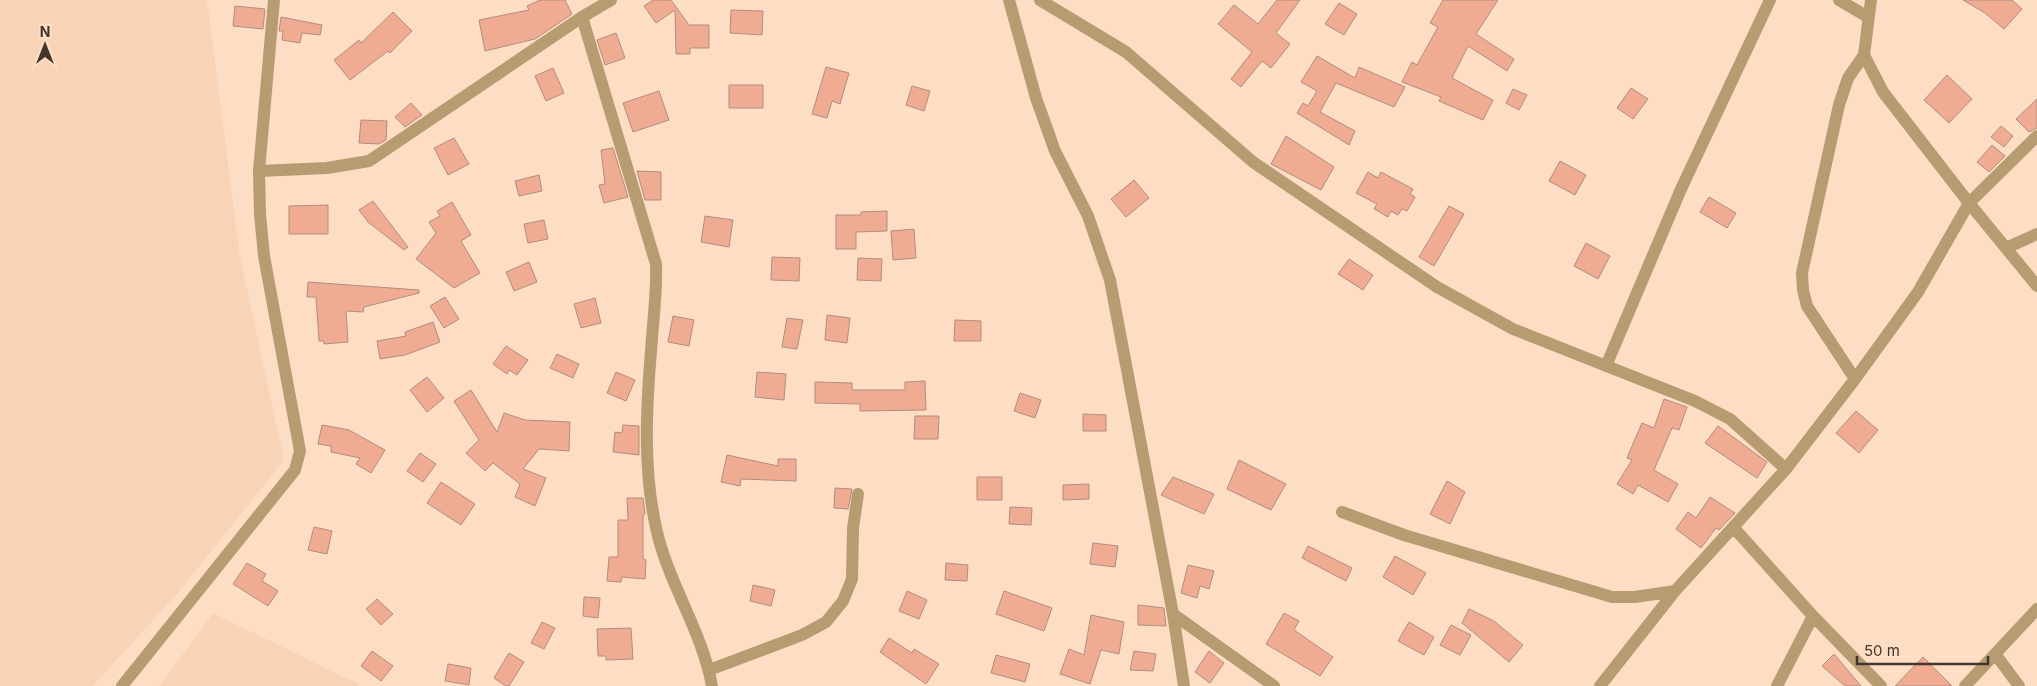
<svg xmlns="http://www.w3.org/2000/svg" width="2037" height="686" font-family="Inter,sans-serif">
  <rect width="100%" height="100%" fill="#fddec5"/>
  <path fill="#f9d3b5" d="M 0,0 L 207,0 L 240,256 L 284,460 L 176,595 L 93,686 L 0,686 Z
    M 213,613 L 358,684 L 358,686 L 159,686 Z"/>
  <path fill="#f0ab93" stroke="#b18d80" d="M 540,0 L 565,0 L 572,14 L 535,39 L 485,51 L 479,20 L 529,10 L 527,6 Z
    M 653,0 L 671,0 L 689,25 L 709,25 L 709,48 L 690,48 L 690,54 L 676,54 L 675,10 L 656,23 L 644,6 Z
    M 1277,0 L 1300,0 L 1276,33 L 1290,44 L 1271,68 L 1262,61 L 1241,87 L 1231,79 L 1252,52 L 1218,24 L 1234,5 L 1258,24 Z
    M 1443,0 L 1498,0 L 1476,34 L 1514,59 L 1507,71 L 1468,46 L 1452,78 L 1493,100 L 1483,120 L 1439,101 L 1441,97 L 1402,82 L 1412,62 L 1417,65 L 1438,27 L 1430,23 Z
    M 1963,0 L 2012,0 L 2022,9 L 2004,29 L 1985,13 Z
    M 1339,3 L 1357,14 L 1344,35 L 1325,24 Z
    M 235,6 L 265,9 L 263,29 L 233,26 Z
    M 731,10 L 763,11 L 762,35 L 730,33 Z
    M 393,12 L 412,31 L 390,53 L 388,51 L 350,80 L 334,60 L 359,40 L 361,43 Z
    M 281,17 L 322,25 L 320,35 L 302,33 L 300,43 L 282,40 L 283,31 L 279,31 Z
    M 616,33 L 625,58 L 605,65 L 597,40 Z
    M 1317,56 L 1355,78 L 1359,67 L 1405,87 L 1394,107 L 1336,83 L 1320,112 L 1355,131 L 1349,145 L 1297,113 L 1303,103 L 1308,106 L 1317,91 L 1301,82 Z
    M 826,67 L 849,73 L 840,104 L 832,101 L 827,118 L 812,114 Z
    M 553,68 L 564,93 L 546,101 L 535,76 Z
    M 1947,75 L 1972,99 L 1949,123 L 1924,100 Z
    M 729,85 L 763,85 L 763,108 L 729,108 Z
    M 912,86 L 930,91 L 924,111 L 906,105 Z
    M 1631,88 L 1648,99 L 1633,119 L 1617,108 Z
    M 1513,89 L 1527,95 L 1519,110 L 1506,103 Z
    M 659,91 L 669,120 L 633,132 L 623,103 Z
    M 2037,99 L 2037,128 L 2029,132 L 2016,119 Z
    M 411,103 L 422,115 L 405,127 L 395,117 Z
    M 361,120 L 387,121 L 386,140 L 379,144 L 359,143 Z
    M 2001,126 L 2013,136 L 2004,147 L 1991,137 Z
    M 1286,136 L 1334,167 L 1321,190 L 1271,164 Z
    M 454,138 L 469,164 L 448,175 L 434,148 Z
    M 1992,145 L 2005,156 L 1989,172 L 1977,162 Z
    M 613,148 L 628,197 L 604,203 L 599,185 L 605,184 L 601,150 Z
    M 1560,161 L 1586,175 L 1575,195 L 1549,181 Z
    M 637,171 L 661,172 L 661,200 L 645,200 Z
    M 1368,172 L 1378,178 L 1381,172 L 1413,189 L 1410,194 L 1415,197 L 1407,211 L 1402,209 L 1398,215 L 1391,211 L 1388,217 L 1374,209 L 1377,204 L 1356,193 Z
    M 539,175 L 542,191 L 519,196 L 515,181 Z
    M 1134,180 L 1149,198 L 1126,217 L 1111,199 Z
    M 1709,197 L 1736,213 L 1727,228 L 1700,212 Z
    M 373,201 L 408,247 L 404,250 L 368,222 L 359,210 Z
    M 452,202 L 471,235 L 461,241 L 480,273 L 454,288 L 416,259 L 436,233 L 429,222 L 440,216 L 437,211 Z
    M 328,205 L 328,234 L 289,234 L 289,206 Z
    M 1449,206 L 1464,214 L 1434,266 L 1419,257 Z
    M 887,211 L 887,231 L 856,232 L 856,249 L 836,249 L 836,215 L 861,215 L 861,212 Z
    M 705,216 L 733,220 L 729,247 L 701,242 Z
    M 544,220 L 548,239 L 528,243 L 524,224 Z
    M 914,229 L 916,258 L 893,260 L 891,231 Z
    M 1586,243 L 1610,256 L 1598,279 L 1574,266 Z
    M 772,257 L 800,258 L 799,281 L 771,280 Z
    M 858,258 L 882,259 L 881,281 L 857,280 Z
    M 1349,259 L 1373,275 L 1363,290 L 1338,274 Z
    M 529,262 L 537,282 L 514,291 L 506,272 Z
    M 308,282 L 419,290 L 419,293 L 364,307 L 363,312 L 346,311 L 348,342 L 324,344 L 324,341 L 319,341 L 316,297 L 307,297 Z
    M 445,297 L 459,319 L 444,328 L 430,306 Z
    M 595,298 L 601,323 L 581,328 L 574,304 Z
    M 827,315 L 850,318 L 847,343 L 825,340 Z
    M 673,316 L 694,320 L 689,346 L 668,342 Z
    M 787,318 L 803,320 L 797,349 L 782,347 Z
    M 955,320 L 981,321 L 981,341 L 954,341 Z
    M 433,322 L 440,342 L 405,355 L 380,359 L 377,341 L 406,336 L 405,332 Z
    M 506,346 L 528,360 L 517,375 L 509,370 L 507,374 L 493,364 Z
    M 557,354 L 579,364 L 573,378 L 550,368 Z
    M 616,372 L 635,380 L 626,401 L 607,393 Z
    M 757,372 L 786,374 L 784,400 L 755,397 Z
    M 427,377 L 444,398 L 427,412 L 410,390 Z
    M 925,381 L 926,410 L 860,411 L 860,404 L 815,403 L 815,382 L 852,383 L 852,390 L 905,390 L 905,382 Z
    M 471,390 L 497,432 L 504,413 L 525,420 L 570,422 L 569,451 L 539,449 L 523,469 L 546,478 L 535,506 L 515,497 L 520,484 L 493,463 L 485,471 L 466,453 L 479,440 L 454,401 Z
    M 1020,393 L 1041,400 L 1035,418 L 1014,411 Z
    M 1664,399 L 1687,407 L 1679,430 L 1672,428 L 1654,470 L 1678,484 L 1668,502 L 1638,485 L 1633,494 L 1617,484 L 1632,460 L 1627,458 L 1642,423 L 1654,428 Z
    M 1856,411 L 1878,430 L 1859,453 L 1836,433 Z
    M 1083,414 L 1106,415 L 1106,431 L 1083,431 Z
    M 915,416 L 939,416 L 938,439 L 914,439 Z
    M 322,425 L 349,430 L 385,450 L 371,473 L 356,464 L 360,458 L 331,452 L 331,446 L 318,444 Z
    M 623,425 L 639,426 L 639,455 L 613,452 L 615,432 L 622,433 Z
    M 1718,426 L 1767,462 L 1757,478 L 1705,443 Z
    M 420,453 L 436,464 L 423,482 L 407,471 Z
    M 727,455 L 778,466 L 778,459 L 796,459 L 796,481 L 741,479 L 740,486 L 721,482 Z
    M 1239,460 L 1286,484 L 1271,510 L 1227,489 Z
    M 977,477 L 1002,477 L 1002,500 L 977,500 Z
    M 1173,477 L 1214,494 L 1204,514 L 1161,495 Z
    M 1447,481 L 1465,492 L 1450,524 L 1430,514 Z
    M 441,482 L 475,504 L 461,525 L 427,503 Z
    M 1089,484 L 1089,499 L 1063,500 L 1063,485 Z
    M 835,488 L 852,489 L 848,509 L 834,508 Z
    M 1710,497 L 1735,513 L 1719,530 L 1716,528 L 1701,548 L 1676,529 L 1688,512 L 1696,518 Z
    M 627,498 L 643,498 L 645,514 L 643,515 L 643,559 L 646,560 L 645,579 L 622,577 L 621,582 L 607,581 L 609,557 L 618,557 L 618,520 L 628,520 Z
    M 1010,507 L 1032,508 L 1031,525 L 1009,524 Z
    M 314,527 L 332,531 L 327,554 L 308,550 Z
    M 1093,543 L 1118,546 L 1115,567 L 1090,564 Z
    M 1308,546 L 1352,568 L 1346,581 L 1302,558 Z
    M 1395,556 L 1426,573 L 1413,595 L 1383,577 Z
    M 247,563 L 266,574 L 262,581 L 278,591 L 268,606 L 233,584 Z
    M 946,563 L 968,565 L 967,581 L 945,580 Z
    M 1188,565 L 1214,571 L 1209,589 L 1200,586 L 1197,598 L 1181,593 Z
    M 753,585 L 775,590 L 771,606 L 750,601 Z
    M 907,591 L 927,600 L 919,619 L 899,611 Z
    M 1004,591 L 1052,608 L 1044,631 L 996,614 Z
    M 584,597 L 600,598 L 598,618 L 583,616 Z
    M 377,599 L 393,614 L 381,625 L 366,609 Z
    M 1138,605 L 1164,608 L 1166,626 L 1138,625 Z
    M 1469,609 L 1494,621 L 1523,645 L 1509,662 L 1462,623 Z
    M 1284,613 L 1299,621 L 1294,630 L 1333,657 L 1320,676 L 1266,644 Z
    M 1091,615 L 1124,622 L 1119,654 L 1101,650 L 1090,684 L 1060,674 L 1069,649 L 1084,655 Z
    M 542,622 L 555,628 L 544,649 L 531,643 Z
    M 1409,622 L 1434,637 L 1424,655 L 1398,641 Z
    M 1451,625 L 1471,635 L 1460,655 L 1440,645 Z
    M 631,628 L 633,659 L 606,660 L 606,656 L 598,656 L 597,629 Z
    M 889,638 L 912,653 L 914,649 L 939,664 L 926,684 L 880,652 Z
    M 372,651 L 393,666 L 381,681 L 361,666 Z
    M 1134,651 L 1156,654 L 1153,671 L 1130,670 Z
    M 1209,651 L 1224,663 L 1210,683 L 1195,672 Z
    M 509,653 L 524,662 L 509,686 L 506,686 L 494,678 Z
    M 1834,654 L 1861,686 L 1845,686 L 1822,666 Z
    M 996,655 L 1030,664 L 1025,682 L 991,673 Z
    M 1923,657 L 1952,686 L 1895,686 Z
    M 448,664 L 471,668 L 469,685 L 445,681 Z"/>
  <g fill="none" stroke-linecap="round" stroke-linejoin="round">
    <path stroke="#b69c70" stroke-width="12" d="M 1009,0 L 1036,98 L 1055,151 L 1088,216 L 1110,280 L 1173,614 L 1184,686
      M 1040,0 L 1126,52 L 1253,162 L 1437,287 L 1513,329 L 1695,401 L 1730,419 L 1786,469
      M 1839,0 L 1868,17
      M 1871,0 L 1864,55 L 1883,92 L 1969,203 L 2037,286
      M 582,17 L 656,264 C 657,293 653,321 651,351 C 646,411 643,473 657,532 C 669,584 702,631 712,686
      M 259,171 L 327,168 L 369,161 L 582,17 L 611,0
      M 2006,248 L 2037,234
      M 1606,366 L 1681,189 L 1770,0
      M 1855,379 L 1807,306 L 1803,290 L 1802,273 L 1839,105 L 1848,78 L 1864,55
      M 1342,512 L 1404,535 L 1612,597 L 1635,597 L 1675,591
      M 1734,528 L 1813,616 L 1881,686
      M 1173,614 L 1274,686
      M 1996,655 L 2019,686
      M 709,670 L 802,635 L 826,622 L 843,601 L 852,579 L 853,528 L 858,494
      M 122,686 L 295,470 L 300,451 L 264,256 L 260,214 L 259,171 L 274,0
      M 1600,686 L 1675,591 L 1786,469 L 1855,379 L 1918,292 L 1969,203 L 2037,136
      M 1777,686 L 1813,616
      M 1965,686 L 2037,609"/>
  </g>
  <g transform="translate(45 45)" stroke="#fddec5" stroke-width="4" paint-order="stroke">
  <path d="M0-4L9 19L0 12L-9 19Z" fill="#43362d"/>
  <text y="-8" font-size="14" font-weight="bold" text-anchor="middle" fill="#43362d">N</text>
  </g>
  <path d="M1857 656v8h131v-8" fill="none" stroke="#43362d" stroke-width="2.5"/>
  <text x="1864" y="656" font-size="15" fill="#43362d" stroke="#fddec5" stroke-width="4" paint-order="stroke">50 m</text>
</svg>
